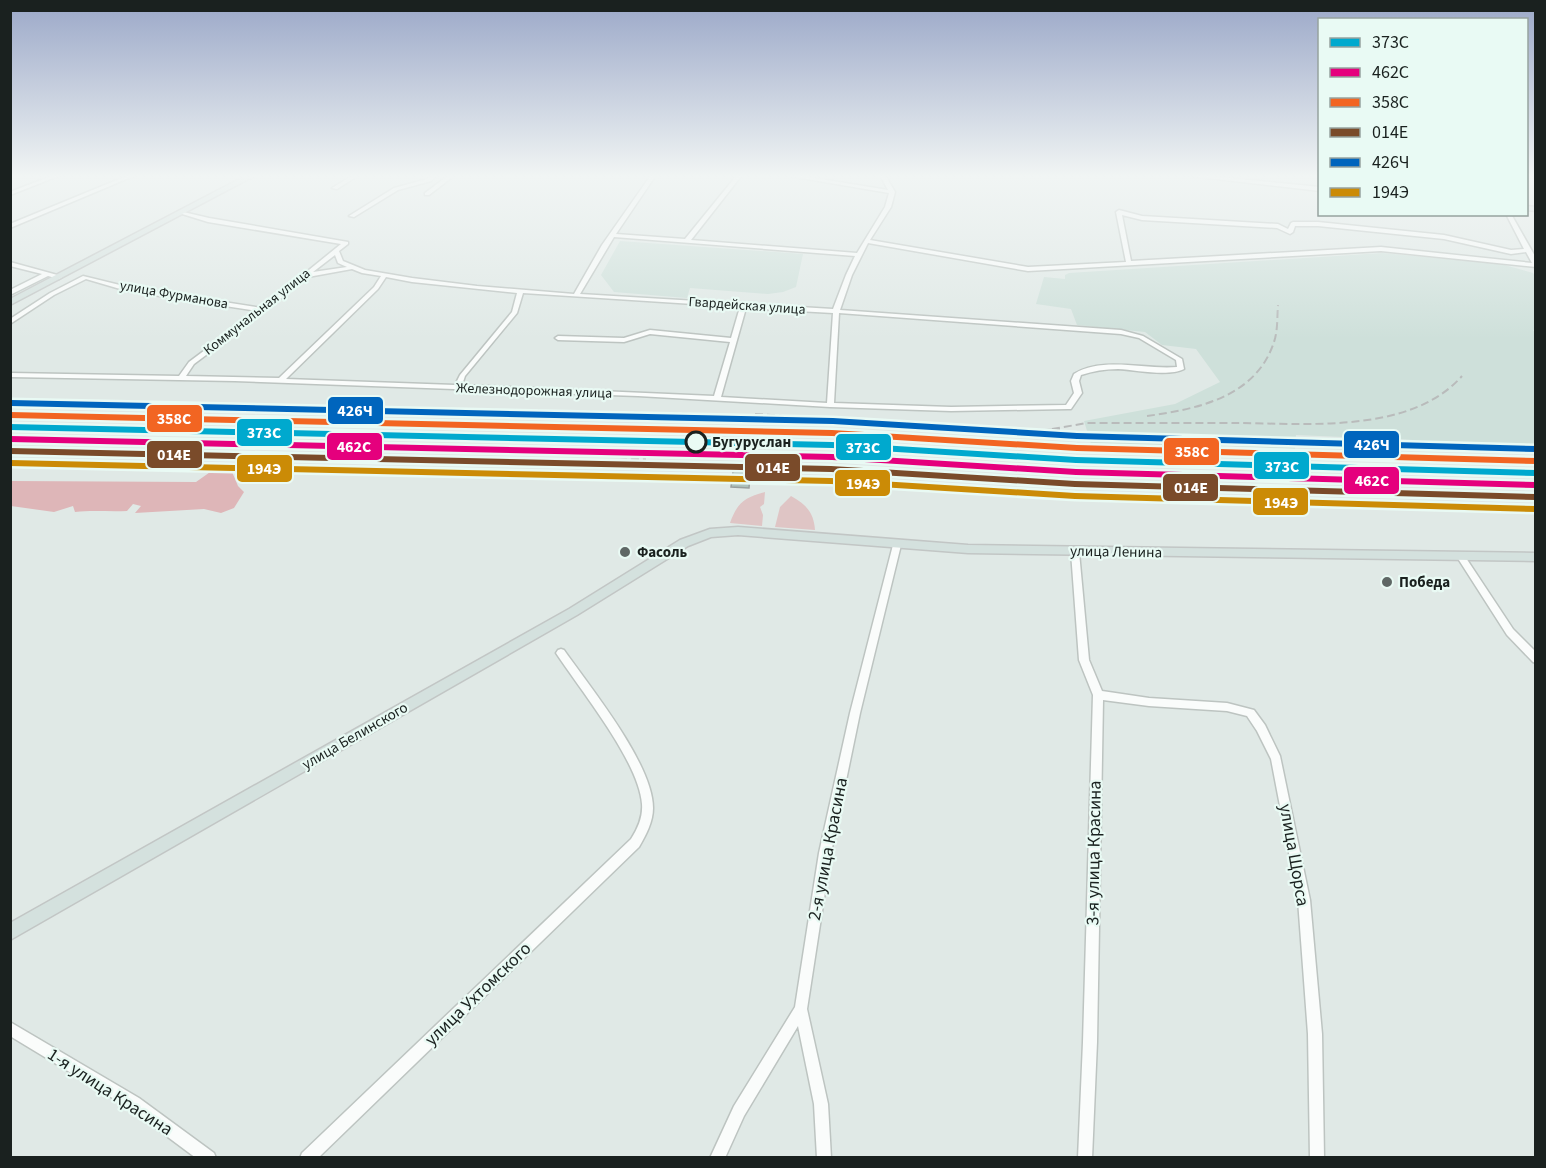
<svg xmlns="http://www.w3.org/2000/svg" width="1546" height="1168" font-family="'Source Sans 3',sans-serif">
  <rect width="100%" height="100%" fill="#e0e9e6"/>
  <path fill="#cee0da" d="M 620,241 L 803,254 L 796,287 L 783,292 L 768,294 L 690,288 L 687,298 L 614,292 L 601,275 Z
    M 1383,253 L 1501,264 L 1533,273 L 1536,277 L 1536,329 L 1533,330 L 1536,334 L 1535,452 L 1482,451 L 1413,440 L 1296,435 L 1295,449 L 1187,444 L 1181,448 L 1091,444 L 1084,421 L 1175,404 L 1220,382 L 1196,349 L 1162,345 L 1145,332 L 1077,325 L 1071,309 L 1036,304 L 1044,277 L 1065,279 L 1065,275 L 1069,273 Z"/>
  <path fill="#dfc5c5" d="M 765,492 L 764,504 L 760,507 L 763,515 L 762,526 L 730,523 C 737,503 745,497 765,492 Z
    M 791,496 C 806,504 814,513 815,530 L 775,527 L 780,507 Z"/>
  <path fill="#deb6b8" d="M 230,467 L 238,486 L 244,492 L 234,508 L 221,513 L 204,509 L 135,513 L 141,506 L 133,504 L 127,511 C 110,512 93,510 75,512 L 73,506 L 54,512 L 11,506 L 11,481 L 196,482 L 213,470 Z"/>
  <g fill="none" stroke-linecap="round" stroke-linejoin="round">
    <path stroke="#c99598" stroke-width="2" d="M 10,176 L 13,175"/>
  </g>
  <path fill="#acc1bb" stroke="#979e9c" stroke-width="1.5" d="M 734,464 L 799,466 L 799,477 L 750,475 L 749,488 L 731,487 Z"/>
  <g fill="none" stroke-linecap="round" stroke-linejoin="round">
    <g stroke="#bdc4c1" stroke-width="3">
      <path id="minor" d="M 54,175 L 61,175 L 10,195 L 10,192 Z
        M 129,175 L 136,175 L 10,228 L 10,224 Z
        M 353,175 L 359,175 L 337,189 L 332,188 Z
        M 432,175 L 437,175 L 431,181 L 398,190 L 354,217 L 349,216 L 394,188 L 427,179 Z
        M 449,175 L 455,175 L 429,195 L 425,195 L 425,193 Z
        M 651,175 L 656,175 L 616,234 L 685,239 L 737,175 L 742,175 L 691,240 L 857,253 L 885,207 L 889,193 L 783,175 L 796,175 L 888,190 L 880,175 L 885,175 L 895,192 L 891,207 L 870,240 L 1028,267 L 1126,262 L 1116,212 L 1119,210 L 1142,216 L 1278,224 L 1288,229 L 1291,223 L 1293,222 L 1318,222 L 1444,235 L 1511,250 L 1524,249 L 1506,214 L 1511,214 L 1536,258 L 1536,267 L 1381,251 L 1028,271 L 868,243 L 852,275 L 840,310 L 1121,330 L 1143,336 L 1182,359 L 1184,369 C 1169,377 1136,370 1118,369 C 1105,369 1093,371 1081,375 L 1079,381 L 1082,393 L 1071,409 L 1068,409 L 951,411 L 830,407 L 638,396 L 460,390 L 457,391 L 454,389 L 235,381 L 10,377 L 10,373 L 179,376 L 189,362 L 257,311 L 127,291 L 86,279 L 54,295 L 10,324 L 10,319 L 50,293 L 83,276 L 128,287 L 262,308 L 341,244 L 208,222 L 179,213 L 179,211 L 209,218 L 348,242 L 348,244 L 339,251 L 343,261 L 365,270 L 412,278 L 477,286 L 574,294 L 602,245 ZM 1122,215 L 1142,220 L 1277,228 L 1290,234 L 1293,232 L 1295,226 L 1318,226 L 1444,239 L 1511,254 L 1526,252 L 1532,263 L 1381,247 L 1131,261 ZM 614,237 L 855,256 L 846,275 L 833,309 L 580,294 ZM 335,255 L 338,263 L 347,267 L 313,272 ZM 352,269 L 362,273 L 381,276 L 374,287 L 279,378 L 186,376 L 194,364 L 265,311 L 308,277 ZM 386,277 L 412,282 L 517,293 L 512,312 L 460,375 L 455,385 L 286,379 L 378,289 ZM 523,293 L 740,307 L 731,338 L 650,330 L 624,338 L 558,336 L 555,338 L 558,340 L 624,342 L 650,334 L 730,342 L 714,396 L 462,385 L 465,376 L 517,313 ZM 746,308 L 833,313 L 827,403 L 721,397 ZM 839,313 L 1121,334 L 1139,338 L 1176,360 L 1177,367 C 1146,370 1102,356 1074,374 L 1071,381 L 1074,393 L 1066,405 L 951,407 L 834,403 Z
        M 1181,175 L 1200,175 L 1320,187 L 1320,191 Z
        M 10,262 L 61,276 L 62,277 L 59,279 L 48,276 L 10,295 L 10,290 L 42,274 L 10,266 Z
        M 897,542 L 901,545 L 860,713 L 831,853 L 807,1009 L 828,1104 L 831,1158 L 817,1158 L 814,1104 L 798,1026 L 744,1116 L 725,1158 L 710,1158 L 734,1106 L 795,1007 L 819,853 L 850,713 L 893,545 Z
        M 1075,549 L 1079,552 L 1089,660 L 1102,691 L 1149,698 L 1227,703 L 1254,710 L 1265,725 L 1280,756 L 1310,900 L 1322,1034 L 1324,1158 L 1310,1158 L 1308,1034 L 1298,900 L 1271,759 L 1257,731 L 1247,716 L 1227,711 L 1149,706 L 1103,700 L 1097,1042 L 1092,1158 L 1078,1158 L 1083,1042 L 1093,695 L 1079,660 L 1071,552 Z
        M 1461,554 L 1464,555 L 1513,629 L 1536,652 L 1536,663 L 1533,662 L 1507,635 L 1457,557 Z
        M 561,649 L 564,650 C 590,687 653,764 653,808 C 653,822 646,835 639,847 L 318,1158 L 300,1158 L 302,1153 L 631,839 C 638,828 643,817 642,804 C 639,762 582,692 558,656 L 556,653 L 558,650 Z
        M 10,1022 L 139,1098 L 214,1153 L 216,1158 L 196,1158 L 129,1108 L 10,1036 Z"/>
    </g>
    <g stroke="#c2c6c5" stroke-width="3">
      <path id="major" d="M 247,175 L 256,175 L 10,305 L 10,299 Z
        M 1526,206 L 1536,207 L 1536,211 L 1526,210 Z
        M 738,527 L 968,545 L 1536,553 L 1536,561 L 968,553 L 738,535 L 711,537 L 688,546 L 577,615 L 10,940 L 10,923 L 569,609 L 680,540 L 710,529 Z"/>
    </g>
    <use href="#minor" fill="#fafcfb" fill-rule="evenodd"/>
    <use href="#major" fill="#d4e1de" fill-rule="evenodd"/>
    <path stroke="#b9bbbb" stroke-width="2" stroke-dasharray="8 4" stroke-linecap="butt" d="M 10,400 L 695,414 L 765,422
      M 755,414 L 858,421 L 922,430
      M 1147,416 C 1198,409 1256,397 1274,342 C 1278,330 1277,317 1278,305
      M 1052,429 L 1087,423 C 1136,423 1184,423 1233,423 C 1304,423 1410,435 1462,376
      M 913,430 L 1011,432 L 1060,429
      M 199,456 L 555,462 L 646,459"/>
    <g stroke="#e9faf4" stroke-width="5">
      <path id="rail-1" d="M 10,424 L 832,442 L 1076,457 L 1536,470 L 1536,476 L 1076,463 L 832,448 L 10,430 Z"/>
    </g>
    <g stroke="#e9faf4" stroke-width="5">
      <path id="rail-2" d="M 10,436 L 832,454 L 1076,469 L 1536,482 L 1536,488 L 1076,475 L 832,460 L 10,442 Z"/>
    </g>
    <g stroke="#e9faf4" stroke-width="5">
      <path id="rail-3" d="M 10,412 L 832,430 L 1077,445 L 1536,458 L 1536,464 L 1077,451 L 832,436 L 10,418 Z"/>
    </g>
    <g stroke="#e9faf4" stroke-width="5">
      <path id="rail-4" d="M 10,448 L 831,466 L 1075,481 L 1535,494 L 1536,500 L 1075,487 L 831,472 L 10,454 Z"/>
    </g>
    <g stroke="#e9faf4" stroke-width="5">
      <path id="rail-5" d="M 11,400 L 833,418 L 1077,433 L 1536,446 L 1536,452 L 1077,439 L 833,424 L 11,406 Z"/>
    </g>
    <g stroke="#e9faf4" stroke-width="5">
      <path id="rail-6" d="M 10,460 L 831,478 L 1075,493 L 1535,506 L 1536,512 L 1075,499 L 831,484 L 10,466 Z"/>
    </g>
    <use href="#rail-1" fill="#00a9ce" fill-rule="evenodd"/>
    <use href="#rail-2" fill="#e5007d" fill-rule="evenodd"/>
    <use href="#rail-3" fill="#f26522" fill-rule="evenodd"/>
    <use href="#rail-4" fill="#7a4b2a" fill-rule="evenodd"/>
    <use href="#rail-5" fill="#0065bd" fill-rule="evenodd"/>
    <use href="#rail-6" fill="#cb8b06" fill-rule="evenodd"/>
  </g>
  <linearGradient id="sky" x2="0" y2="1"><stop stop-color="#9ba8c8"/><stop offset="0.52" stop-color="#f1f5f4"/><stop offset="1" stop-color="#f1f5f4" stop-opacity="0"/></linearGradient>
  <rect width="1546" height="339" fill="url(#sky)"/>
  <circle fill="#e9faf4" stroke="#1a211f" stroke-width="3" cx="696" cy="442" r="10"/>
  <g fill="#5f6765" stroke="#e9faf4" stroke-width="2">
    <circle cx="625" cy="552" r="6"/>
    <circle cx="1387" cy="582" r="6"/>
  </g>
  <g text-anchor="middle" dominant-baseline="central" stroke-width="4.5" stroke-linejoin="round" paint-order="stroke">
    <g font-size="14" fill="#1a211f" stroke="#e9faf4">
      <text transform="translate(174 295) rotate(10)">улица Фурманова</text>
      <text transform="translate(747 306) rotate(4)">Гвардейская улица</text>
      <text transform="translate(257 312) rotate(-38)">Коммунальная улица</text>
      <text transform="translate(534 391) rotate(2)">Железнодорожная улица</text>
    </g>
    <g font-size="15" font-weight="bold" fill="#1a211f" stroke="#e9faf4" text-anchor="start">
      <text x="712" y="442">Бугуруслан</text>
    </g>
    <g font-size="15" font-weight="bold" fill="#1a211f" stroke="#e9faf4" text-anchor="start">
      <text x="637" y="552">Фасоль</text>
      <text x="1399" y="582">Победа</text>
    </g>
    <g font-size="15" fill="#1a211f" stroke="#e9faf4">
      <text transform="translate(1116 552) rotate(1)">улица Ленина</text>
      <text transform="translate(355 736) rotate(-30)">улица Белинского</text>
    </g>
    <g font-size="18" fill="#1a211f" stroke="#e9faf4">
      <text transform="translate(828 849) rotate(-79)">2-я улица Красина</text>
      <text transform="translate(1094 853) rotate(-89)">3-я улица Красина</text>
      <text transform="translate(1294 855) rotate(80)">улица Щорса</text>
      <text transform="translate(478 994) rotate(-44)">улица Ухтомского</text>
      <text transform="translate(110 1092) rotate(33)">1-я улица Красина</text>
    </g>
  </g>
  <g stroke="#e9faf4" stroke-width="2">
    <rect x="327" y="396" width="57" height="29" rx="6" fill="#0065bd"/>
    <rect x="146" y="404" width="57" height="29" rx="6" fill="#f26522"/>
    <rect x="236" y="418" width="57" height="29" rx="6" fill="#00a9ce"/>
    <rect x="1343" y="430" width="57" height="29" rx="6" fill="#0065bd"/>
    <rect x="326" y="432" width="57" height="29" rx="6" fill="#e5007d"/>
    <rect x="835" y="433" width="57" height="28" rx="6" fill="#00a9ce"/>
    <rect x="1163" y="437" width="57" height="29" rx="6" fill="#f26522"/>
    <rect x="146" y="440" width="57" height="29" rx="6" fill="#7a4b2a"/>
    <rect x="1253" y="451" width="57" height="29" rx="6" fill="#00a9ce"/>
    <rect x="744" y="453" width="57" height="29" rx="6" fill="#7a4b2a"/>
    <rect x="236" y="454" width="57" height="29" rx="6" fill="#cb8b06"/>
    <rect x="1343" y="466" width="57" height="29" rx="6" fill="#e5007d"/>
    <rect x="834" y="469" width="57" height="28" rx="6" fill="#cb8b06"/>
    <rect x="1162" y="473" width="57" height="29" rx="6" fill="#7a4b2a"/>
    <rect x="1252" y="487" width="57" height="29" rx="6" fill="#cb8b06"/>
  </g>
  <g font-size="16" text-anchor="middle" font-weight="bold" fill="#fff">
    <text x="355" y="416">426Ч</text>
    <text x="174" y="424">358С</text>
    <text x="264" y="438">373C</text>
    <text x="1372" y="450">426Ч</text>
    <text x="354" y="452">462С</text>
    <text x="863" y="453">373C</text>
    <text x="1192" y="457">358С</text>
    <text x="174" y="460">014Е</text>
    <text x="1282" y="472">373C</text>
    <text x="773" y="473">014Е</text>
    <text x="264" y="474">194Э</text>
    <text x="1372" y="486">462С</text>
    <text x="863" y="489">194Э</text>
    <text x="1191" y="493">014Е</text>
    <text x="1281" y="508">194Э</text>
  </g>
  <rect width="1546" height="1168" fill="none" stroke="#1a211f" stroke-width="24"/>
  <rect x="1318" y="18" width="210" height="198" fill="#e9faf4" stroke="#96a39f" stroke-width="1.5"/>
  <rect x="1330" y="38" width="30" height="9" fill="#00a9ce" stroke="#96a39f" stroke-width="1.5"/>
  <text x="1372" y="48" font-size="18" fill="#1a211f">373C</text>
  <rect x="1330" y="68" width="30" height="9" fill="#e5007d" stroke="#96a39f" stroke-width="1.5"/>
  <text x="1372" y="78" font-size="18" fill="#1a211f">462С</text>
  <rect x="1330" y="98" width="30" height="9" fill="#f26522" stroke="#96a39f" stroke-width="1.5"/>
  <text x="1372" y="108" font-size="18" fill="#1a211f">358С</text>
  <rect x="1330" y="128" width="30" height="9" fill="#7a4b2a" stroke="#96a39f" stroke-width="1.5"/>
  <text x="1372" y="138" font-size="18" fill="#1a211f">014Е</text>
  <rect x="1330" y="158" width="30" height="9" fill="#0065bd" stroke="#96a39f" stroke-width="1.5"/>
  <text x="1372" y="168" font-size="18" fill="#1a211f">426Ч</text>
  <rect x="1330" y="188" width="30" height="9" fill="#cb8b06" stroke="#96a39f" stroke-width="1.5"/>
  <text x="1372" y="198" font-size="18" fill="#1a211f">194Э</text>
</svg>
